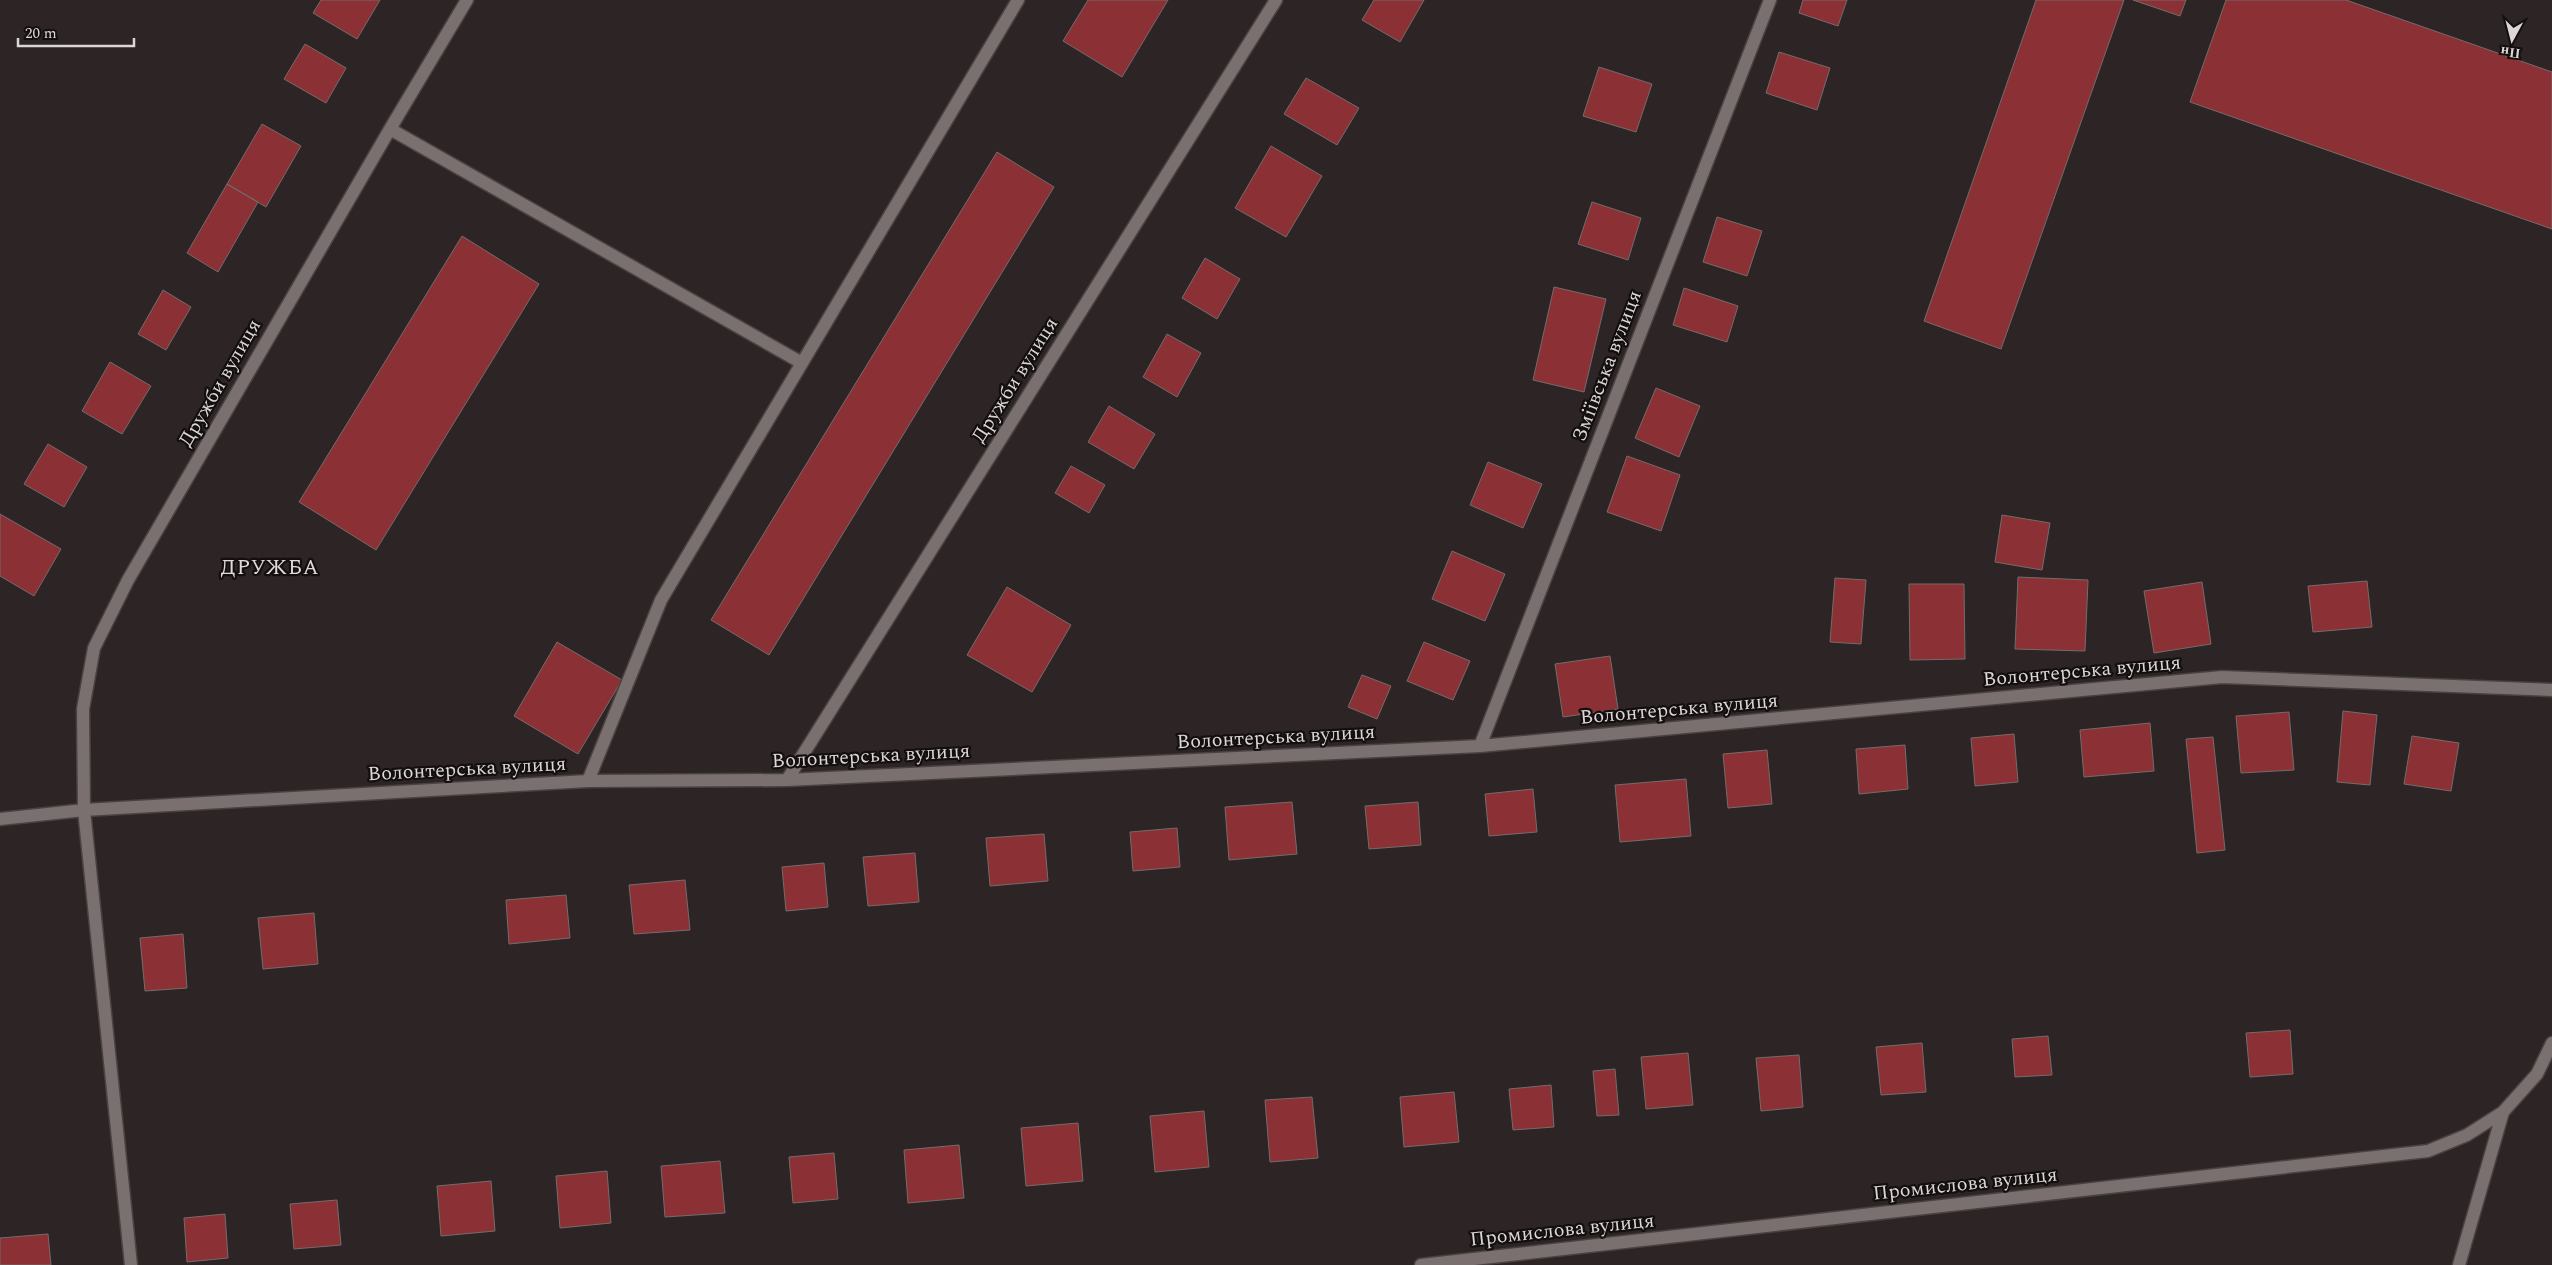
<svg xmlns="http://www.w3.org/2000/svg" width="2552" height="1265" font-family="Spectral,serif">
  <rect width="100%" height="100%" fill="#2d2525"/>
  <path fill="#8b3135" stroke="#756b6b" d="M 321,0 L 380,0 L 357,39 L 313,13 Z
    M 1088,0 L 1168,0 L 1122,77 L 1063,41 Z
    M 1374,0 L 1424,0 L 1400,42 L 1362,20 Z
    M 1803,0 L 1847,0 L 1838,26 L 1799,13 Z
    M 2036,0 L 2124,0 L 2001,349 L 1924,321 Z
    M 2133,0 L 2186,0 L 2180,16 Z
    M 2226,0 L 2346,0 L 2552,72 L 2552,229 L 2190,102 Z
    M 305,44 L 346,68 L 326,103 L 284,79 Z
    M 1779,52 L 1830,68 L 1817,110 L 1766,93 Z
    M 1599,67 L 1652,84 L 1636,132 L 1583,116 Z
    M 1306,78 L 1359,108 L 1337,145 L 1284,114 Z
    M 262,124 L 301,146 L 266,207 L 227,184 Z
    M 1271,146 L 1322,176 L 1286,237 L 1235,208 Z
    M 997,152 L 1054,187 L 769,655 L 711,620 Z
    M 227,184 L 258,202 L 218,272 L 187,253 Z
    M 1592,202 L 1641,218 L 1628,260 L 1578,244 Z
    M 1717,217 L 1762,231 L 1747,276 L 1703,262 Z
    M 462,236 L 539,284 L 376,550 L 299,502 Z
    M 1205,258 L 1240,279 L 1217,319 L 1182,298 Z
    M 1554,287 L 1606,299 L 1584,392 L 1533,380 Z
    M 1684,288 L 1738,306 L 1727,342 L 1673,325 Z
    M 163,290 L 191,307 L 166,350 L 138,334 Z
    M 1167,334 L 1201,353 L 1177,397 L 1143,377 Z
    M 110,362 L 151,386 L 122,434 L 82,411 Z
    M 1656,388 L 1700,406 L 1679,457 L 1635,438 Z
    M 1109,406 L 1155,434 L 1134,469 L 1088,442 Z
    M 48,444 L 87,467 L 64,507 L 24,484 Z
    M 1627,456 L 1680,475 L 1661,531 L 1607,512 Z
    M 1488,462 L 1542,484 L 1523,528 L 1470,505 Z
    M 1071,466 L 1105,485 L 1089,513 L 1055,493 Z
    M 0,514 L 61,549 L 34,596 L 0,576 Z
    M 2002,515 L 2050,523 L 2042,570 L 1995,562 Z
    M 1452,551 L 1505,574 L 1485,621 L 1432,599 Z
    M 2018,577 L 2088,580 L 2085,651 L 2015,649 Z
    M 1835,578 L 1866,580 L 1861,644 L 1830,642 Z
    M 2367,581 L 2372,627 L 2313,632 L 2308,586 Z
    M 2202,582 L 2211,644 L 2154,653 L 2144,591 Z
    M 1909,584 L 1964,584 L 1965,659 L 1910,660 Z
    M 1007,587 L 1071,625 L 1032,692 L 967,655 Z
    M 557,642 L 622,680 L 578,754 L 514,716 Z
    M 1424,642 L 1470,661 L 1453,700 L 1407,681 Z
    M 1610,656 L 1618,709 L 1563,717 L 1555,664 Z
    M 1362,675 L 1391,686 L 1377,719 L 1348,707 Z
    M 2343,711 L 2377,715 L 2370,785 L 2337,782 Z
    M 2289,712 L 2294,770 L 2241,773 L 2236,716 Z
    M 2150,723 L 2154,771 L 2084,777 L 2080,730 Z
    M 2014,734 L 2018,782 L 1975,786 L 1971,738 Z
    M 2412,736 L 2459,743 L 2451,791 L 2404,784 Z
    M 2213,737 L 2225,850 L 2197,853 L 2186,739 Z
    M 1905,745 L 1908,789 L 1859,794 L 1856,749 Z
    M 1767,750 L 1772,804 L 1728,808 L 1723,754 Z
    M 1686,779 L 1691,836 L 1620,842 L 1615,785 Z
    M 1533,789 L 1537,832 L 1489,836 L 1485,794 Z
    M 1292,802 L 1297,854 L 1229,860 L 1225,807 Z
    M 1418,802 L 1421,845 L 1369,849 L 1365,806 Z
    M 1177,828 L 1180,867 L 1133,871 L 1130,832 Z
    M 1044,834 L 1048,881 L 990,886 L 986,838 Z
    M 915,853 L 919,902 L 868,906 L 863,857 Z
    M 824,863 L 828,907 L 786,911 L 782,867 Z
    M 685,880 L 690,930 L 634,934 L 629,885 Z
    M 566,895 L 570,938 L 509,944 L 506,900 Z
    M 314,913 L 318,964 L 263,969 L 258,918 Z
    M 183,934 L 187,988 L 145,991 L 140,938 Z
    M 2290,1030 L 2293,1074 L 2250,1077 L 2246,1033 Z
    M 2048,1036 L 2052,1075 L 2015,1077 L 2012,1039 Z
    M 1922,1043 L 1926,1092 L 1881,1095 L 1876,1047 Z
    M 1688,1053 L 1693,1105 L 1646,1109 L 1641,1057 Z
    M 1799,1055 L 1803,1107 L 1761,1111 L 1756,1058 Z
    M 1615,1069 L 1619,1115 L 1597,1116 L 1593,1071 Z
    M 1551,1085 L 1554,1127 L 1513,1130 L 1509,1089 Z
    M 1454,1092 L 1459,1142 L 1404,1147 L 1400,1097 Z
    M 1312,1097 L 1318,1158 L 1270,1162 L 1265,1100 Z
    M 1204,1111 L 1209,1167 L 1155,1172 L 1150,1116 Z
    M 1078,1123 L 1083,1181 L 1026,1186 L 1021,1128 Z
    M 959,1145 L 964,1198 L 908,1203 L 904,1150 Z
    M 834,1153 L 838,1199 L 793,1203 L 789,1157 Z
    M 720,1161 L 725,1213 L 665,1217 L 661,1166 Z
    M 607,1171 L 611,1223 L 560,1228 L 556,1176 Z
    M 491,1181 L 495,1231 L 441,1236 L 437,1186 Z
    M 337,1200 L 341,1245 L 294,1249 L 290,1204 Z
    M 225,1214 L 228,1258 L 187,1262 L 184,1218 Z
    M 48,1234 L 51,1265 L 0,1265 L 0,1238 Z"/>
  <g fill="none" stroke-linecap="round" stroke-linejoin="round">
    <g stroke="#494242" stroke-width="15">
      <path id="minor" d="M 390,129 L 802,363
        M 1480,746 L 1770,0
        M 787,780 L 1276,0
        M 588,781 L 661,600 L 1018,0
        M 0,819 L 84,810 L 588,781 L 787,780 L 1480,746 L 2222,677 L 2552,690
        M 131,1265 L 84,810 L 83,709 L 94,648 L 128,580 L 390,129 L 467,0
        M 1421,1265 L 2428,1151 L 2467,1135 L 2503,1112 L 2537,1074 L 2552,1043
        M 2459,1265 L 2503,1112"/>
    </g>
    <use href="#minor" stroke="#79706f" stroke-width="12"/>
  </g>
  <g text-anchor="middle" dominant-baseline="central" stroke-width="4.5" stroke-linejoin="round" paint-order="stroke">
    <g font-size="20" fill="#dcd6d6" stroke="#130f0f">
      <text transform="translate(1607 366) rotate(-69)">Зміївська вулиця</text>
      <text transform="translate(1015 380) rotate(-58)">Дружби вулиця</text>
      <text transform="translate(220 383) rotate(-60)">Дружби вулиця</text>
      <text transform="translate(2082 671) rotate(-5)">Волонтерська вулиця</text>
      <text transform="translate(1679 709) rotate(-5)">Волонтерська вулиця</text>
      <text transform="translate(1276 737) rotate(-3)">Волонтерська вулиця</text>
      <text transform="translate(871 756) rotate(-3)">Волонтерська вулиця</text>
      <text transform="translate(467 769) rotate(-3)">Волонтерська вулиця</text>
      <text transform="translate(1965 1184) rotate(-6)">Промислова вулиця</text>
      <text transform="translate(1562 1230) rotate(-6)">Промислова вулиця</text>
    </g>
    <g font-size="21" letter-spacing="1" fill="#e4d9d8" stroke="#130f0f">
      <text x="270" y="568">ДРУЖБА</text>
    </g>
  </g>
  <g transform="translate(2512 40) rotate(187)" stroke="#130f0f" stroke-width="4" paint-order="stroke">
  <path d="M0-4L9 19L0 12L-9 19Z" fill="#dcd6d6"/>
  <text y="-8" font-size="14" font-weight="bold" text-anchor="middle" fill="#dcd6d6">Пн</text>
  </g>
  <path d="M18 38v8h116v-8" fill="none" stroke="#dcd6d6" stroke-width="2.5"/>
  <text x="25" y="38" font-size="15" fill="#dcd6d6" stroke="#130f0f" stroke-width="4" paint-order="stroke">20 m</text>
</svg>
